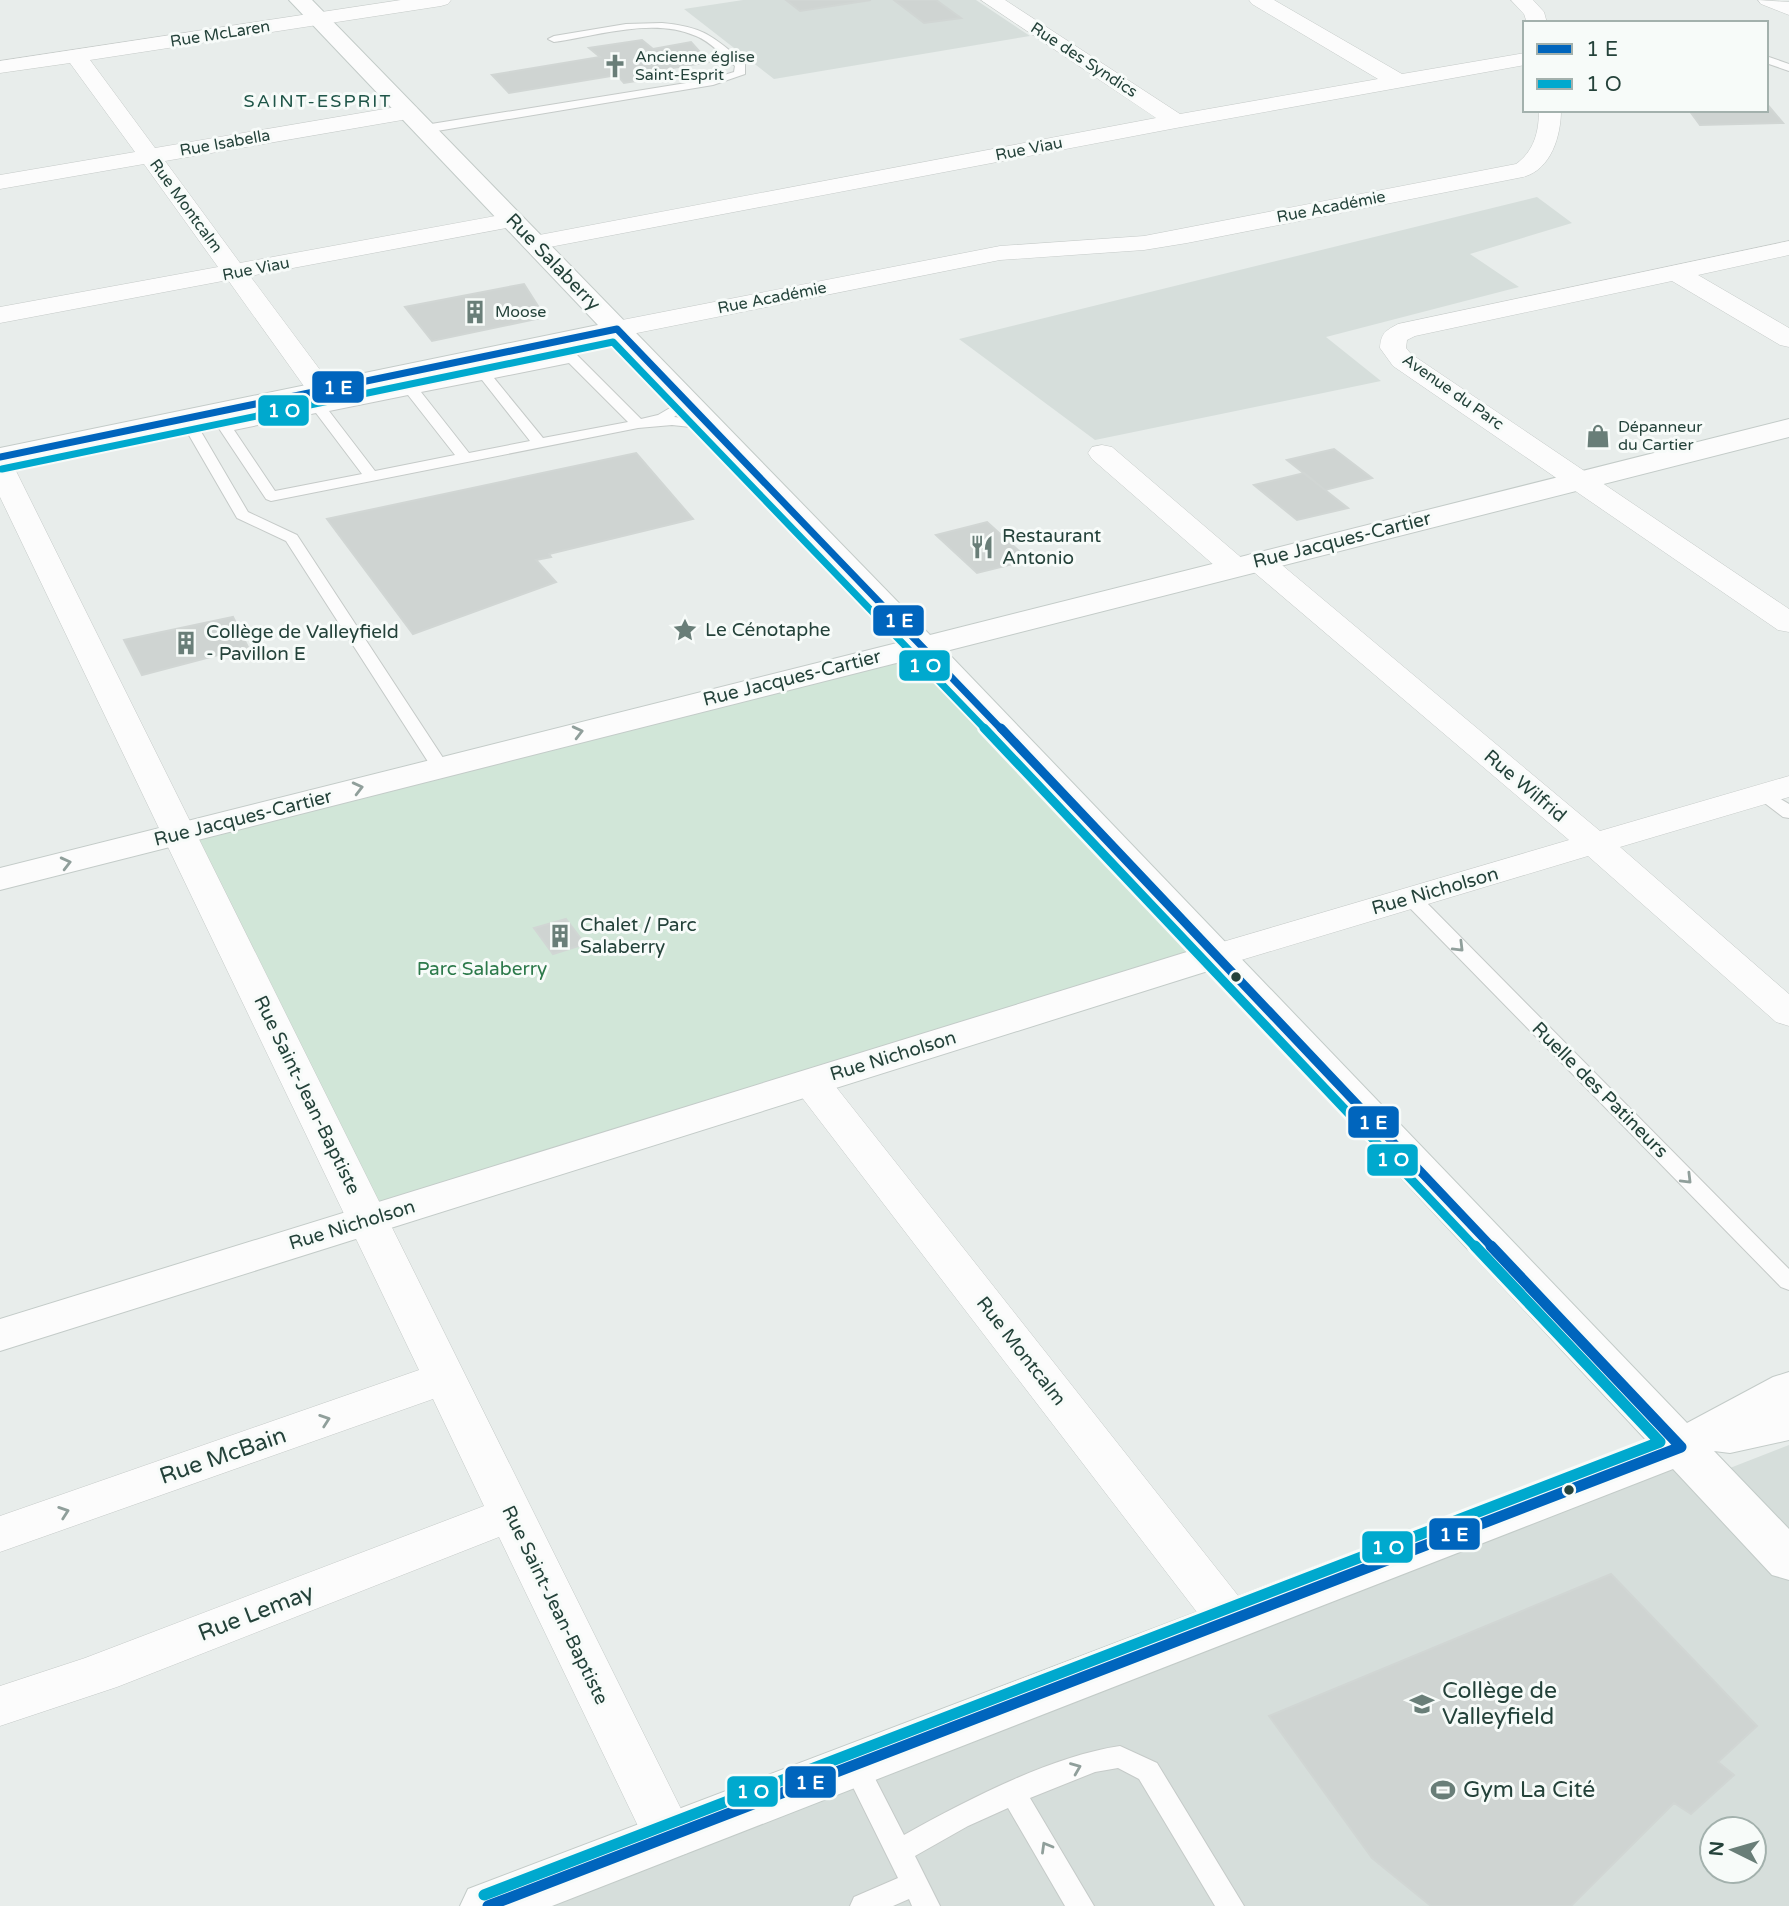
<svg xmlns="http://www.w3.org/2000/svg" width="1789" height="1906" font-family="'Varela Round',sans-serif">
  <rect width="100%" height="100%" fill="#e8edeb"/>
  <path fill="#d6dedb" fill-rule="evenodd" d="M 743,0 L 976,0 L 1030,36 L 774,79 L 684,9 Z
    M 1537,197 L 1572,223 L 1470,254 L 1519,287 L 1326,337 L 1381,381 L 1095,440 L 959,339 Z
    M 1789,1445 L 1789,1556 L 1712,1475 Z
    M 1680,1462 L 1789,1578 L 1789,1906 L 531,1906 ZM 1712,1829 L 1754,1829 L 1754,1871 L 1712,1871 Z"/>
  <path fill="#d1e6d8" d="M 922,645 L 1215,956 L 368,1220 L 179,834 Z"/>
  <path fill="#cfd4d2" stroke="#d1d6d4" stroke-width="2" d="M 786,0 L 871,0 L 800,11 Z
    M 894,0 L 936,0 L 961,18 L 924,23 Z
    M 642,40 L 653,49 L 691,42 L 709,62 L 660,70 L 668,76 L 624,83 L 617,75 L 509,93 L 492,75 L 600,57 L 589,48 Z
    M 1766,103 L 1783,123 L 1700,125 L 1689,110 L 1766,110 Z
    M 524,284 L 545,317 L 432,341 L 405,307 Z
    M 1334,449 L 1372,478 L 1325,490 L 1287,460 Z
    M 636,453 L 693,519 L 549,554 L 551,557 L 536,560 L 556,582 L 413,634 L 327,519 Z
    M 1304,473 L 1325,490 L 1348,508 L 1297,520 L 1254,485 Z
    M 987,522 L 1029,560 L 977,573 L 936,535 Z
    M 233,617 L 248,647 L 142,675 L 124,640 Z
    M 566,919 L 585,944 L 553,954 L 534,928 Z
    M 1611,1574 L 1757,1726 L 1718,1762 L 1734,1775 L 1691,1814 L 1674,1803 L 1571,1906 L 1431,1906 L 1372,1858 L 1269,1716 Z"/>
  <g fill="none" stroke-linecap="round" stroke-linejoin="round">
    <g stroke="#c5cac8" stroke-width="2">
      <path id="lane" d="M 662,23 C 705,27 713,37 745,63 L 745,74 L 713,85 L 425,133 L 419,129 L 425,125 L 711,79 L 734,72 L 735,66 C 723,56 711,42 696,36 C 653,17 597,36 554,42 L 548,39 L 554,36 L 626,24 Z
        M 1766,56 L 1789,64 L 1789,71 L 1766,63 Z
        M 572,354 L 577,355 L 641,419 L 658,415 L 687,398 L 694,402 L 674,417 L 709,421 L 716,425 L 709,429 L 672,425 L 638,428 L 271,501 L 266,499 L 218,427 L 225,423 ZM 569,363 L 628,422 L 543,438 L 494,378 ZM 482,380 L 530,441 L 469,453 L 421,392 ZM 408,395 L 455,455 L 375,471 L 329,411 ZM 316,413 L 362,474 L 275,491 L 234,430 Z
        M 186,414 L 193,418 L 248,512 L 297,535 L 449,767 L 446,771 L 434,771 L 286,541 L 237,518 L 179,418 Z
        M 1764,789 L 1789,804 L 1789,818 L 1783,817 L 1758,798 L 1755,794 L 1758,790 Z
        M 1411,892 L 1418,894 L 1789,1269 L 1789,1290 L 1781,1287 L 1404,902 L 1402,898 L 1404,894 Z
        M 1120,1746 L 1157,1763 L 1244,1906 L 1215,1906 L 1139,1779 L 1118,1768 L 1095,1772 L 1030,1798 L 1094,1906 L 1065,1906 L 1008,1808 L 968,1826 L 915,1856 L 940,1906 L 912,1906 L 909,1899 L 893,1906 L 850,1906 L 854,1897 L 898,1878 L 842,1765 L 846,1757 L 855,1754 L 864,1757 L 904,1835 C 965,1801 1051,1756 1120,1746 Z"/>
    </g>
    <g stroke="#c5cac8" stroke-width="1">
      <path id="street" d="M 401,0 L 451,0 L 448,4 L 441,6 L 90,60 L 155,148 L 408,105 L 416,107 L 419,112 L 416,117 L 408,119 L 165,161 L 240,263 L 512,213 L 521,215 L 524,220 L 521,225 L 512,227 L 250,276 L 335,390 L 331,396 L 321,398 L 311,396 L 228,280 L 0,323 L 0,307 L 218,267 L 144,164 L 0,189 L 0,175 L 135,152 L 70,63 L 0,73 L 0,61 Z
        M 981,0 L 1005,0 L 1180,114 L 1378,79 L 1252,4 L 1249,0 L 1274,0 L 1402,74 L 1525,53 L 1525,65 L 1176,128 L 534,250 L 525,248 L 522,243 L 525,238 L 534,236 L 1156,118 Z
        M 1511,0 L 1533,0 L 1544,12 L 1547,23 L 1527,23 L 1524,14 Z
        M 1758,0 L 1789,2 L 1789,15 L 1761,4 Z
        M 1539,110 L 1561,110 C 1561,136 1551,170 1523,177 L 1187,243 L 1144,250 L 1000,260 L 617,337 L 608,335 L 604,329 L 608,323 L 617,321 L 1000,246 L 1144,236 L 1516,164 C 1534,151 1539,132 1539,110 Z
        M 1789,241 L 1789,255 L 1698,275 L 1789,328 L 1789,347 L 1780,345 L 1672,281 L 1415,336 L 1407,340 L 1406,348 L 1411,354 L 1789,609 L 1789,632 L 1778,630 L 1393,366 L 1380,348 C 1381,333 1385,331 1398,324 Z
        M 1102,445 L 1112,447 L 1244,560 L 1248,555 L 1259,552 L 1270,555 L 1600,831 L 1789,776 L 1789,797 L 1620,847 L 1789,994 L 1789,1026 L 1776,1022 L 1588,856 L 1228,964 L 1215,967 L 1202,964 L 1197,956 L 1202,948 L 1569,840 L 1249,568 L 1245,573 L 1234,576 L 1223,573 L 1092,459 L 1088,453 L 1092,447 Z
        M 0,458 L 10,461 L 14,467 L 687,1821 L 695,1837 L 687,1853 L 669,1859 L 651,1853 L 499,1537 L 117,1687 L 0,1726 L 0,1686 L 85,1658 L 484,1506 L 433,1399 L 0,1552 L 0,1516 L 419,1370 L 0,497 Z
        M 811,1070 L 825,1073 L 1247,1607 L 1254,1620 L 1247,1633 L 1230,1639 L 1213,1633 L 797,1091 L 792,1082 L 797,1073 Z"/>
    </g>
    <g stroke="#c3cbc8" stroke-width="2">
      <path id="secondary" d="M 289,0 L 312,0 L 930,635 L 1789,419 L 1789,437 L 946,651 L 1687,1423 L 1773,1377 L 1789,1372 L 1789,1440 L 1730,1453 L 1714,1451 L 1789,1529 L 1789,1580 L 1772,1575 L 1673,1469 L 552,1906 L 460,1906 L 468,1889 L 1647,1441 L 1208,971 L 0,1351 L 0,1319 L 1190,951 L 916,658 L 0,890 L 0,868 L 901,642 L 611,338 L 0,466 L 0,448 L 598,325 Z"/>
    </g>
    <use href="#lane" fill="#fcfcfc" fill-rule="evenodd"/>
    <use href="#street" fill="#fcfcfc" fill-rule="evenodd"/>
    <use href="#secondary" fill="#fcfcfc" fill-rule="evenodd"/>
    <g stroke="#f7fbf9" stroke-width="11">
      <path id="bus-1-far2" d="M 0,457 L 617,329 L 1002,730"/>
    </g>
    <g stroke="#f7fbf9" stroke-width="14">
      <path id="bus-1-far1" d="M 1001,728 L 1493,1248"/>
    </g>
    <g stroke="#f7fbf9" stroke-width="17">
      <path id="bus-1" d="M 488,1906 L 1681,1447 L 1491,1246"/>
    </g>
    <g stroke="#f7fbf9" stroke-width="11">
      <path id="bus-2-far2" d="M 2,469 L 613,342 L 986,730"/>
    </g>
    <g stroke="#f7fbf9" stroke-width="14">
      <path id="bus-2-far1" d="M 984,728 L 1476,1248"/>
    </g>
    <g stroke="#f7fbf9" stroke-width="17">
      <path id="bus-2" d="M 484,1895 L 1660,1442 L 1475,1246"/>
    </g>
    <use href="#bus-1-far2" stroke="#0065bd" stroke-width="7"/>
    <use href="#bus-1-far1" stroke="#0065bd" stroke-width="9"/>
    <use href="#bus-1" stroke="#0065bd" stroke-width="11"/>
    <use href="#bus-2-far2" stroke="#00a9ce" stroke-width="7"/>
    <use href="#bus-2-far1" stroke="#00a9ce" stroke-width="9"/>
    <use href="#bus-2" stroke="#00a9ce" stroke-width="11"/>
  </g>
  <defs><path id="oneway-chevron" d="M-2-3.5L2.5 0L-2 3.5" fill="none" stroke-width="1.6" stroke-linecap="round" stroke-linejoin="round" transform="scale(1.75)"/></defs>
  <g stroke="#909f9b">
    <use href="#oneway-chevron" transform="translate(578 732) rotate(-14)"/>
    <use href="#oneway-chevron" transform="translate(358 788) rotate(-14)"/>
    <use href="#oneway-chevron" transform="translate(66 863) rotate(-14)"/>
    <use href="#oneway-chevron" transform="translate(1459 947) rotate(45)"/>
    <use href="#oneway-chevron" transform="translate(1687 1179) rotate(45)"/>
    <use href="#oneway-chevron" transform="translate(325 1420) rotate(-19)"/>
    <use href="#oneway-chevron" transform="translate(64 1512) rotate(-19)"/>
    <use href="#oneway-chevron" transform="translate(1076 1768) rotate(-22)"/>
    <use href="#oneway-chevron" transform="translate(1046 1847) rotate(-120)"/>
  </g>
  <defs>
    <g id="church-bare" transform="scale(1.89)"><path d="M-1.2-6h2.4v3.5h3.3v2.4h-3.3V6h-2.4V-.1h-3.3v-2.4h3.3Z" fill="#697e78" stroke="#f7fbf9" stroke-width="2.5" paint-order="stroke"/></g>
    <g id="building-bare" transform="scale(1.89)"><path d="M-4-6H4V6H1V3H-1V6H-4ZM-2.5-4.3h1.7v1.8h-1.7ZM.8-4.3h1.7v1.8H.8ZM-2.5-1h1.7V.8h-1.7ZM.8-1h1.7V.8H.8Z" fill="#697e78" stroke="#f7fbf9" stroke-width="2.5" paint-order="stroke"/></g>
    <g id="shop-bare" transform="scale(1.89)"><path d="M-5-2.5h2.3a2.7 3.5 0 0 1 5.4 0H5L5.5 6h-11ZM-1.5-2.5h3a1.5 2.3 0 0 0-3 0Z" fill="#697e78" stroke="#f7fbf9" stroke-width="2.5" paint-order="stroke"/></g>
    <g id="restaurant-bare" transform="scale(1.89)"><path d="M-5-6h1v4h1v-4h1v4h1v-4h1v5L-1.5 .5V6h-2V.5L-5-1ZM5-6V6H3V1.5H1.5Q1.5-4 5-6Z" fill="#697e78" stroke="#f7fbf9" stroke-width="2.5" paint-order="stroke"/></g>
    <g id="sight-bare" transform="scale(1.89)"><path d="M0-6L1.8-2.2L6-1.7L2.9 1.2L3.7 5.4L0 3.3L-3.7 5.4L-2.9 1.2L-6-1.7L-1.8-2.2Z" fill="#697e78" stroke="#f7fbf9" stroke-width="2.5" paint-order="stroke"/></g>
    <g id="university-bare" transform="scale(1.89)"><path d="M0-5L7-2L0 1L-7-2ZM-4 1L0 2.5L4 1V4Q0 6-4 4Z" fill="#697e78" stroke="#f7fbf9" stroke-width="2.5" paint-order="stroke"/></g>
    <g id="stadium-bare" transform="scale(1.89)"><path d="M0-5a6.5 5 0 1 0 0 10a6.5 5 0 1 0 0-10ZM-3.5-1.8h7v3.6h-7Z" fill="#697e78" stroke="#f7fbf9" stroke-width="2.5" paint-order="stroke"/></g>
  </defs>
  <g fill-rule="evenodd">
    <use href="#church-bare" x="615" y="66"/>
    <use href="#building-bare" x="475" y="312"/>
    <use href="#shop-bare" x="1598" y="436"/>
    <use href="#restaurant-bare" x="982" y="547"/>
    <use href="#sight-bare" x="685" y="630"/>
    <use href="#building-bare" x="186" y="643"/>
    <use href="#building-bare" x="560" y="936"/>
    <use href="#university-bare" x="1422" y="1704"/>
    <use href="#stadium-bare" x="1443" y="1790"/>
  </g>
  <g fill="#24423a" stroke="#f7fbf9" stroke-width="2.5">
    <circle cx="1236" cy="977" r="6"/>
    <circle cx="1569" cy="1490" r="6"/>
  </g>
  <g text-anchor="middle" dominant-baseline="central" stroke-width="6" stroke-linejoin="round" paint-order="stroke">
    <g font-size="16" fill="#24423a" stroke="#f7fbf9">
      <text transform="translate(220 34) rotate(-9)">Rue McLaren</text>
      <text transform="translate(1084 60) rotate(33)">Rue des Syndics</text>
      <text transform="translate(225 143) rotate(-10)">Rue Isabella</text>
      <text transform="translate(1029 149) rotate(-11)">Rue Viau</text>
      <text transform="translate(186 206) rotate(54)">Rue Montcalm</text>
      <text transform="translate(1331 207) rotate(-11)">Rue Académie</text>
      <text transform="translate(256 269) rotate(-11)">Rue Viau</text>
      <text transform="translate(772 298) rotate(-11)">Rue Académie</text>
      <text transform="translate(1453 392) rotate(35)">Avenue du Parc</text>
    </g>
    <g font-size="16" fill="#24423a" stroke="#f7fbf9" text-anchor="start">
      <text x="635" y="57">Ancienne église<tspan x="635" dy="18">Saint-Esprit</tspan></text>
      <text x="495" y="312">Moose</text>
      <text x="1618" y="427">Dépanneur<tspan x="1618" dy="18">du Cartier</tspan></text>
    </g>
    <g font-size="18" letter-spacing="2" fill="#1f5548" stroke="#f7fbf9">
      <text x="318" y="101">SAINT-ESPRIT</text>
    </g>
    <g font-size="19" fill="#24423a" stroke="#f7fbf9">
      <text transform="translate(553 262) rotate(46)">Rue Salaberry</text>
      <text transform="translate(1342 540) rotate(-14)">Rue Jacques-Cartier</text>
      <text transform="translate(792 678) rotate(-14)">Rue Jacques-Cartier</text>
      <text transform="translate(1525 786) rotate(40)">Rue Wilfrid</text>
      <text transform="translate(243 818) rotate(-14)">Rue Jacques-Cartier</text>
      <text transform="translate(1435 891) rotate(-16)">Rue Nicholson</text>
      <text transform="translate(893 1056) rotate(-17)">Rue Nicholson</text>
      <text transform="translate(1600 1090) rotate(45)">Ruelle des Patineurs</text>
      <text transform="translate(307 1095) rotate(64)">Rue Saint-Jean-Baptiste</text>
      <text transform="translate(352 1225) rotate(-17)">Rue Nicholson</text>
      <text transform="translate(1021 1351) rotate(52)">Rue Montcalm</text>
      <text transform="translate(555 1605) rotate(64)">Rue Saint-Jean-Baptiste</text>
    </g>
    <g font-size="19" fill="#24423a" stroke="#f7fbf9" text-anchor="start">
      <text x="1002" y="536">Restaurant<tspan x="1002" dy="22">Antonio</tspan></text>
      <text x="705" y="630">Le Cénotaphe</text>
      <text x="206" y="632">Collège de Valleyfield<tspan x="206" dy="22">- Pavillon E</tspan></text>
      <text x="580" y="925">Chalet / Parc<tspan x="580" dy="22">Salaberry</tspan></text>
    </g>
    <g font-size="19" fill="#2d7a4b" stroke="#f7fbf9">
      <text x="482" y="969">Parc Salaberry</text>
    </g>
    <g font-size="23" fill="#24423a" stroke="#f7fbf9">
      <text transform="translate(223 1456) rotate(-19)">Rue McBain</text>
      <text transform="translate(256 1613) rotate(-21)">Rue Lemay</text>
    </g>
    <g font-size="23" fill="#24423a" stroke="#f7fbf9" text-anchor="start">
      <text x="1442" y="1691">Collège de<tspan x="1442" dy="26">Valleyfield</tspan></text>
      <text x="1463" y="1790">Gym La Cité</text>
    </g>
  </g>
  <g stroke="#f7fbf9" stroke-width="2.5">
    <rect x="311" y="370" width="54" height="34" rx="7" fill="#0065bd"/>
    <rect x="257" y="394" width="53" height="33" rx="7" fill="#00a9ce"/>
    <rect x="872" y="604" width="53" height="33" rx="7" fill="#0065bd"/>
    <rect x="898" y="649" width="53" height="33" rx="7" fill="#00a9ce"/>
    <rect x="1347" y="1105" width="53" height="34" rx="7" fill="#0065bd"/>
    <rect x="1366" y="1143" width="53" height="34" rx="7" fill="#00a9ce"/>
    <rect x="1428" y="1517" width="53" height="34" rx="7" fill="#0065bd"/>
    <rect x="1361" y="1530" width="53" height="34" rx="7" fill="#00a9ce"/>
    <rect x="784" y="1765" width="53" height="34" rx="7" fill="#0065bd"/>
    <rect x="726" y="1775" width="53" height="33" rx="7" fill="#00a9ce"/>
  </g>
  <g font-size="19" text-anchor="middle" font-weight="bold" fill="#fff">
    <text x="338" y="394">1 E</text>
    <text x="284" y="417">1 O</text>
    <text x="899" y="627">1 E</text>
    <text x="925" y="672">1 O</text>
    <text x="1373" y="1129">1 E</text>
    <text x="1393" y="1166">1 O</text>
    <text x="1454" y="1541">1 E</text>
    <text x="1388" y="1554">1 O</text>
    <text x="810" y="1789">1 E</text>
    <text x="753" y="1798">1 O</text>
  </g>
  <rect x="1523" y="21" width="245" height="91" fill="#f7fbf9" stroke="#a3b1ad" stroke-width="2"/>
  <rect x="1537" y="44" width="35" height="10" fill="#0065bd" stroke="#a3b1ad" stroke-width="2"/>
  <text x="1586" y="56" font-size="21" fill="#24423a">1 E</text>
  <rect x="1537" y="79" width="35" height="10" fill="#00a9ce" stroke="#a3b1ad" stroke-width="2"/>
  <text x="1586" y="91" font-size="21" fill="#24423a">1 O</text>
  <g transform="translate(1733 1850) rotate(275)"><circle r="33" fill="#f7fbf9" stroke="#a3b1ad" stroke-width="2"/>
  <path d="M0-5L12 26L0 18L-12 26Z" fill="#697e78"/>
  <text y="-10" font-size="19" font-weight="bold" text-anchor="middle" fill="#24423a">N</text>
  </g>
</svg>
